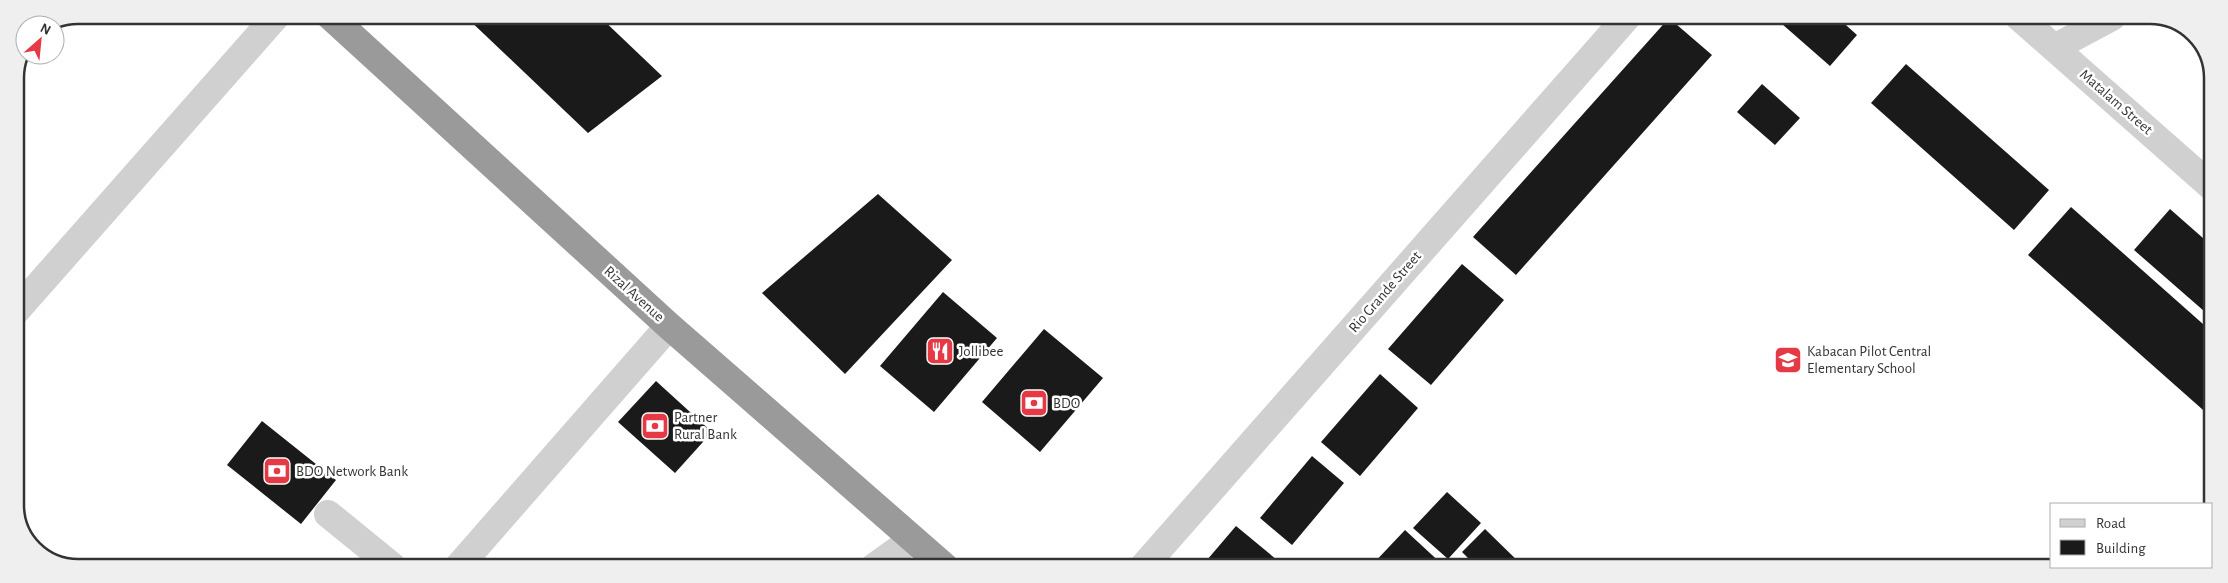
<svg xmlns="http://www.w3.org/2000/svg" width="2228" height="583" font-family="'Alegreya Sans',sans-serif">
  <rect width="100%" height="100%" fill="#fff"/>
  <path fill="#1a1a1a" d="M 464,15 L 599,16 L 662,76 L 588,133 Z
    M 1774,17 L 1837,17 L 1857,35 L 1830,66 Z
    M 1669,18 L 1712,55 L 1516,275 L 1473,237 Z
    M 1906,64 L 2049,190 L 2014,230 L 1871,103 Z
    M 1762,84 L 1800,118 L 1775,145 L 1737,112 Z
    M 878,194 L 952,260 L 845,374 L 762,293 Z
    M 2071,207 L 2212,332 L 2211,417 L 2028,255 Z
    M 2170,209 L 2212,246 L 2212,318 L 2134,250 Z
    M 1462,264 L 1504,300 L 1431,385 L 1388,349 Z
    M 943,292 L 997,338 L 934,412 L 880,366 Z
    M 1044,329 L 1103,378 L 1040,452 L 982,402 Z
    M 1380,374 L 1418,408 L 1360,476 L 1321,442 Z
    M 656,381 L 712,432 L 675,473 L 618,422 Z
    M 262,421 L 336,480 L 301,524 L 227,465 Z
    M 1312,456 L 1344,483 L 1292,545 L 1260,518 Z
    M 1447,492 L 1481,523 L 1448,559 L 1413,528 Z
    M 1236,526 L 1277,560 L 1271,567 L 1201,567 Z
    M 1485,529 L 1524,567 L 1477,567 L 1462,552 Z
    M 1405,530 L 1445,567 L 1370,567 Z"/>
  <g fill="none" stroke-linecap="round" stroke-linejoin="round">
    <path stroke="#d0d0d0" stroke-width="28" d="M 2019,17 L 2212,187
      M 2054,48 L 2112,17
      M 15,312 L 277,15
      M 328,514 L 392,566
      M 459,566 L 669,326
      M 874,567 L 913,539
      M 1143,567 L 1627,17"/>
    <path stroke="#9a9a9a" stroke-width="28" d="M 329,15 L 669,326 L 945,567"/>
  </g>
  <defs>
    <g id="restaurant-square" transform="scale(1.4375)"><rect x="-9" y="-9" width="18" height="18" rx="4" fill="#e63946" stroke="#fff"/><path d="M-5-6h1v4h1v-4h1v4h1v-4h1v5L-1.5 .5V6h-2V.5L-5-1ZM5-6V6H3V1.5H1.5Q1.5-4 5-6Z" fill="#fff"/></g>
    <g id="school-square" transform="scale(1.4375)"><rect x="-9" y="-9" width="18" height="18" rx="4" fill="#e63946" stroke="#fff"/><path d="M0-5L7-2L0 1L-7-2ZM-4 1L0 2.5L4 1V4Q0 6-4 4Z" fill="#fff"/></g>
    <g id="bank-square" transform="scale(1.4375)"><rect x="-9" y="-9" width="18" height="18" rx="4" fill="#e63946" stroke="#fff"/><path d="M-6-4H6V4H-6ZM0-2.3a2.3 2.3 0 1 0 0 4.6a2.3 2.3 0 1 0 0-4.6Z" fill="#fff"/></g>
  </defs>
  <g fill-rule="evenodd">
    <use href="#restaurant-square" x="940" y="351"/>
    <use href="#school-square" x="1788" y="360"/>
    <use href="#bank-square" x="1034" y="403"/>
    <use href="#bank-square" x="655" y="426"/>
    <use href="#bank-square" x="277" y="471"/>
  </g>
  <g text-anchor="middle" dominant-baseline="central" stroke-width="5" stroke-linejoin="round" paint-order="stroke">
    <g font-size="15" fill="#333" stroke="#fff">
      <text transform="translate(2116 102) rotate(41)">Matalam Street</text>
      <text transform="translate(1385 292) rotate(-49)">Rio Grande Street</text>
      <text transform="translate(634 294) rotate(42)">Rizal Avenue</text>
    </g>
    <g font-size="15" fill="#333" stroke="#fff" text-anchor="start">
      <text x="959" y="351">Jollibee</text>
      <text x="1807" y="351">Kabacan Pilot Central<tspan x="1807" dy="17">Elementary School</tspan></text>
      <text x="1053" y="403">BDO</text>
      <text x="674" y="417">Partner<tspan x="674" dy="17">Rural Bank</tspan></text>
      <text x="296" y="471">BDO Network Bank</text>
    </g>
  </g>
  <path d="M0 0H2228V583H0ZM78 24H2150A54 54 0 0 1 2204 78V505A54 54 0 0 1 2150 559H78A54 54 0 0 1 24 505V78A54 54 0 0 1 78 24Z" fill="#efefef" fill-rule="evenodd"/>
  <path fill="none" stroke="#333" stroke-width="2.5" d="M78 24H2150A54 54 0 0 1 2204 78V505A54 54 0 0 1 2150 559H78A54 54 0 0 1 24 505V78A54 54 0 0 1 78 24Z"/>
  <rect x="2050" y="503" width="162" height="65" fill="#ffffff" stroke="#adadad"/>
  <rect x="2060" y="519" width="25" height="8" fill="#d0d0d0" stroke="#adadad"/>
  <text x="2096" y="528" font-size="15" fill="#333333">Road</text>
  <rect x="2060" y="540" width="25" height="15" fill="#1a1a1a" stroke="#adadad"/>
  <text x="2096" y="553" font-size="15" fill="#333333">Building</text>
  <g transform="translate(40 40) rotate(27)"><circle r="24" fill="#ffffff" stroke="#adadad"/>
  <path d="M0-4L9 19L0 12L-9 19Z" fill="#e63946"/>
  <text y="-8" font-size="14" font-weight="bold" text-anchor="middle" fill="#333333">N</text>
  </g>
</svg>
